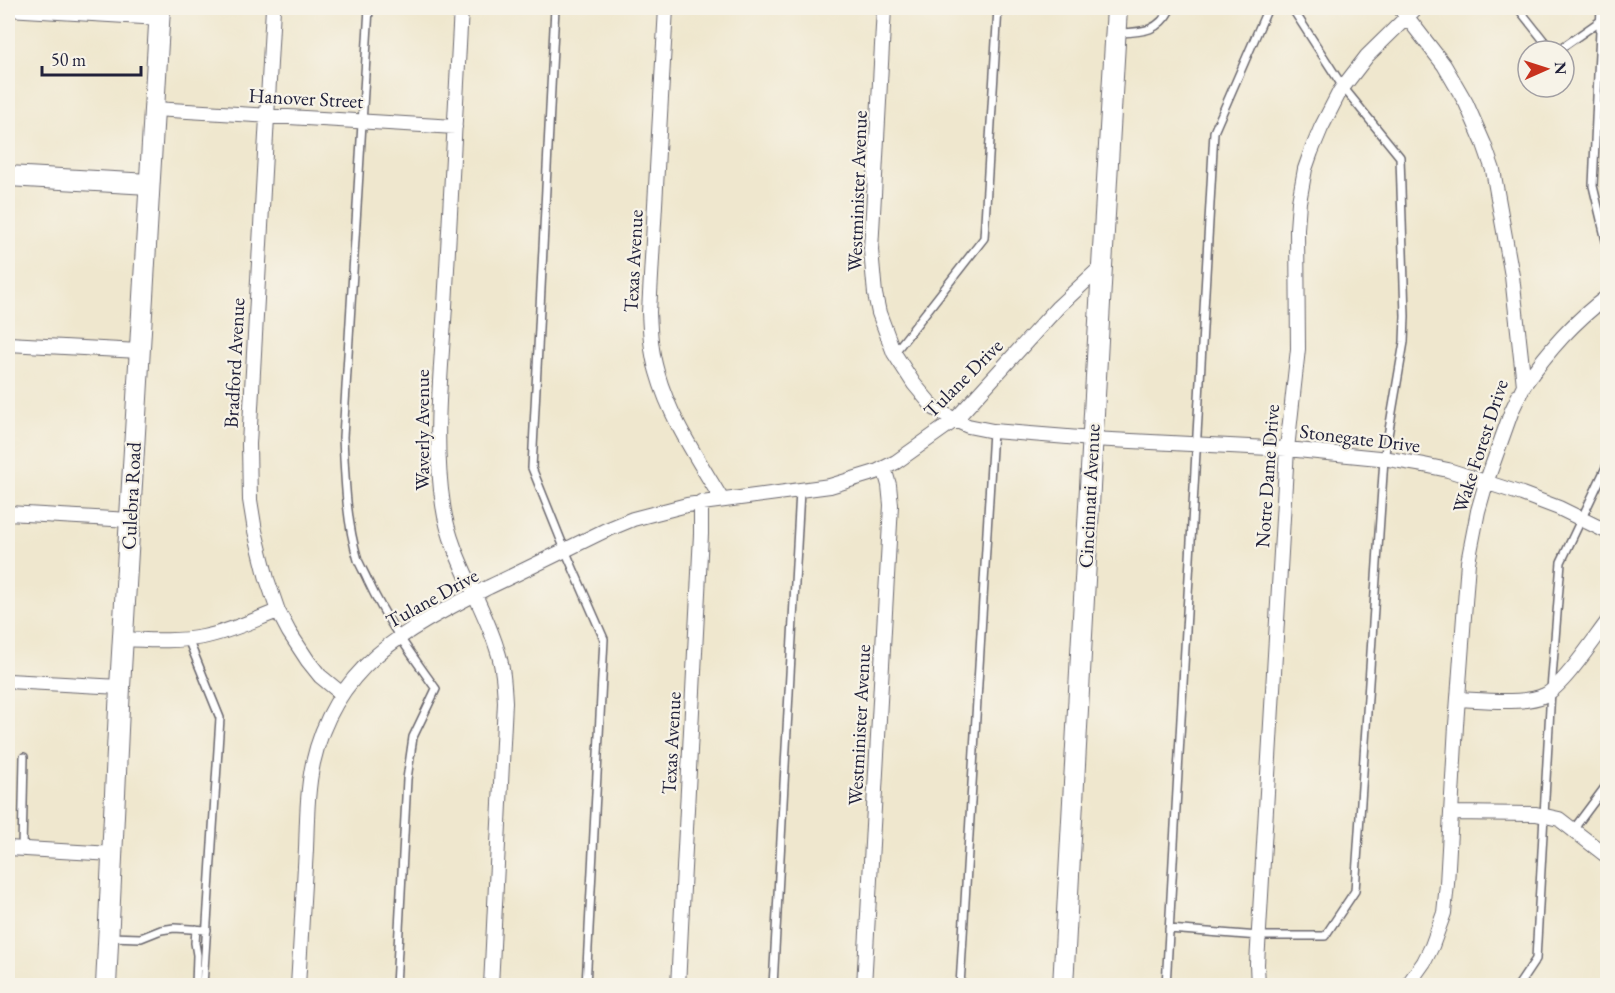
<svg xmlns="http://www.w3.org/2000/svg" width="1615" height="993" font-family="'EB Garamond',serif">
  <rect width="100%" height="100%" fill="#f7f3e8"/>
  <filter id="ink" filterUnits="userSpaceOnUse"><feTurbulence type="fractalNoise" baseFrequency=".0167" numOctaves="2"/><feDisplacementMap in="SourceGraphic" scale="12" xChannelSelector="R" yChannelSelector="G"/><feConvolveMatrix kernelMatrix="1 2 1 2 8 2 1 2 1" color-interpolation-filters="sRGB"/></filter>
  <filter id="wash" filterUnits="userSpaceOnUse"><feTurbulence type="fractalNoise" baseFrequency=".008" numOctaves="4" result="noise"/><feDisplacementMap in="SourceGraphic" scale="24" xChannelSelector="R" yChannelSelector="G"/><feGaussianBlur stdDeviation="1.35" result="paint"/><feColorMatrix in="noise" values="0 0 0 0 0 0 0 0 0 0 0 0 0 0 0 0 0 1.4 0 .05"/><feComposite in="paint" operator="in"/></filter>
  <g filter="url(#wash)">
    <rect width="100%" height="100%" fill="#efe7ce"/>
  </g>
  <g filter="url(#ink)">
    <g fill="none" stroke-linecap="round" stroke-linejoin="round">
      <g stroke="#6a676e" stroke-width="10">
        <path id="lane" d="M 369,8 L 343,437 C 345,478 346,521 358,560 C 361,567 365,574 368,581 C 386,620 411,654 436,689 L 413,737 L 407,779 L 396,986
          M 555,8 L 532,468 L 565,550 L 604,639 L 586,986
          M 1518,8 L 1552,51
          M 1601,8 L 1593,186 L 1608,249
          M 1118,33 C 1144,32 1158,32 1171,8
          M 1557,51 L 1600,21
          M 895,352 L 984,238 L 998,8
          M 188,639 L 220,718 L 203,986
          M 1573,830 L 1608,783
          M 22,849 L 24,757
          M 1169,929 L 1259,936 L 1325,936 L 1355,891 L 1384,459 L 1404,342 L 1405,316 L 1400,157 L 1343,87 L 1292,8
          M 109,937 L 141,938 L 161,930 L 174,928 L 207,930
          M 196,986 L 197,955 L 195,943 L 196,929
          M 773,986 L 800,491
          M 960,986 L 993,431
          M 1166,986 L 1214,132 L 1268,8
          M 1518,986 L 1536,959 L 1551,690 L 1561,562 L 1608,463"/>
      </g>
      <g stroke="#6a676e" stroke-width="16">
        <path id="street" d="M 273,8 L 249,444 L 250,500 L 255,531 L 267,579 L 278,611 L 289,632 L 308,661 L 320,676 L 342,694
          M 461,8 C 456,107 450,206 445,306 C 441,372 433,440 443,505 C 450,556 482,600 497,649 C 503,666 504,684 505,702 L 491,986
          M 666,8 L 649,312 C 650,332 651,352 657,372 C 670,419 698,459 722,500
          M 884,8 L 871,250 L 875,294 L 879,313 L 894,353 L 914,384 L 934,408 L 955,420 L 968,426 L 993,431 L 1092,439 L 1287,449 L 1389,459 L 1424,465 L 1448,470 L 1522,494 L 1559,508 L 1608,532
          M 1400,8 L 1444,65 L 1466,103 L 1484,144 L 1493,170 L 1512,276 L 1524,385 L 1512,410 L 1486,483 L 1478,511 L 1468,562 L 1456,725 L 1447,884 L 1444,913 L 1432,946 L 1424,962 L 1407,986
          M 8,9 L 160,18
          M 154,109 L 455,127
          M 8,344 L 139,351
          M 1524,385 C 1549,350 1573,322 1608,296
          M 8,513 L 130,520
          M 123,639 C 149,640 176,642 203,637 C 229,632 254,620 278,611
          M 8,681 L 120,687
          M 1458,699 C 1481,700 1525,705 1545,695 C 1564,685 1594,639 1608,621
          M 1451,813 L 1536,814 L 1559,819 L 1608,857
          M 8,848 L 113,854
          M 298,986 C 301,940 303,895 306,849 C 307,821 307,791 313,763 C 335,664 407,629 489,587 C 527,569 565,550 604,531 L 633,519 L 687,505 L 830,486 L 876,472 L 896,462 L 955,420 L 1058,307 L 1102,266
          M 678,986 L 701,534 L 701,502
          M 864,986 L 891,505 L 889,485 L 884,468
          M 1258,986 L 1257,964 L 1287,449 L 1298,349 L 1297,229 L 1299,202 L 1305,169 L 1311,152 L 1321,128 L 1340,91 L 1367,56 L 1416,8"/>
      </g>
      <g stroke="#6a676e" stroke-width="22">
        <path id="secondary" d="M 8,176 L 149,184
          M 106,986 L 120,687 L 160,8
          M 1063,986 L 1102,266 L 1117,8"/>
      </g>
      <use href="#lane" stroke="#fff" stroke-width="7"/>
      <use href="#street" stroke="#fff" stroke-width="14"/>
      <use href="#secondary" stroke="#fff" stroke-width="20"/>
    </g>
  </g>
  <g text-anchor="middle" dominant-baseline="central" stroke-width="4.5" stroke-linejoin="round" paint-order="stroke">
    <g font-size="20" fill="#22223b" stroke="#f7f3e8">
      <text transform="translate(306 98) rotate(3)">Hanover Street</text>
      <text transform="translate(857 191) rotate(-88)">Westminister Avenue</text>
      <text transform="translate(633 261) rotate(-87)">Texas Avenue</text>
      <text transform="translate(234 363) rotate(-87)">Bradford Avenue</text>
      <text transform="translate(963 378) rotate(-45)">Tulane Drive</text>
      <text transform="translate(422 430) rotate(-90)">Waverly Avenue</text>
      <text transform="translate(1360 438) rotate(7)">Stonegate Drive</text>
      <text transform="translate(1480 446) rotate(-72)">Wake Forest Drive</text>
      <text transform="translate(1267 476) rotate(-86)">Notre Dame Drive</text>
      <text transform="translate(131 496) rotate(-87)">Culebra Road</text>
      <text transform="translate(1089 496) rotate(-87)">Cincinnati Avenue</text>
      <text transform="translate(432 598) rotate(-29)">Tulane Drive</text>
      <text transform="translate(859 725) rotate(-87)">Westminister Avenue</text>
      <text transform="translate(671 743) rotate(-87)">Texas Avenue</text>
    </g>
  </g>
  <rect width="1615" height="993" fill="none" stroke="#f7f3e8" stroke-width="30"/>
  <g transform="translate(1546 69) rotate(87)"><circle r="28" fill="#f7f3e8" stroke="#a29fa3" stroke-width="1.5"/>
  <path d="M0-4.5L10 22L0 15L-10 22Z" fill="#c8321e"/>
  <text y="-9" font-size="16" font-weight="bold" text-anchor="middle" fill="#22223b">N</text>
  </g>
  <path d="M42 66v9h99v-9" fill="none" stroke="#22223b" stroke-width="3"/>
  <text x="51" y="66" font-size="18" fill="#22223b" stroke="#f7f3e8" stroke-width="4.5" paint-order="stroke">50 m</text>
</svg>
